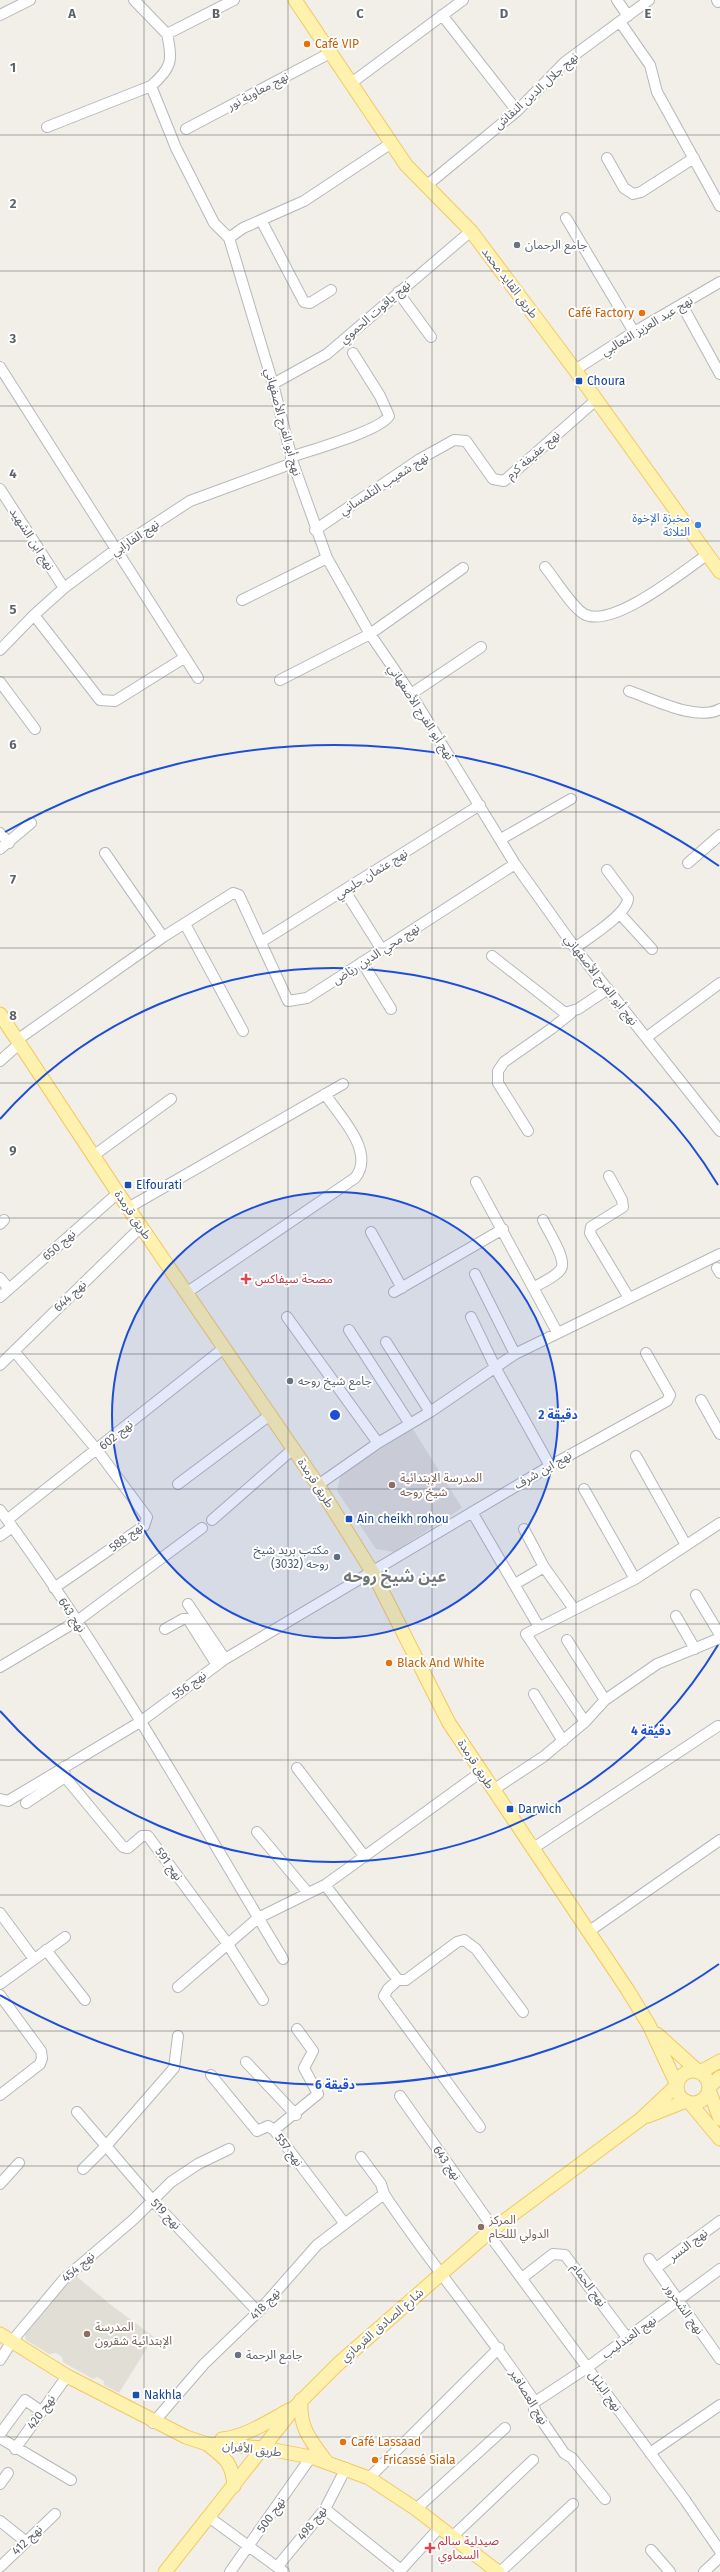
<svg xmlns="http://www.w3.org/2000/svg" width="720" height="2572" font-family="'Fira Sans','Noto Sans Arabic',sans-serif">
  <rect width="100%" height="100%" fill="#f1efe8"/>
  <path fill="#e1ded6" d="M 413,1429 L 462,1508 L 394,1552 L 376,1549 L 337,1491 L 341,1473 Z
    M 75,2275 L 111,2305 L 154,2337 L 119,2393 L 104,2385 L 104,2381 L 97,2377 L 93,2379 L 63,2362 L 62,2357 L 56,2353 L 49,2354 L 26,2340 L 24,2331 Z"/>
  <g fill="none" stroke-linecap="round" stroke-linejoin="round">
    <g stroke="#b5b8bc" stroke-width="12">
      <path id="minor" d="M 134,0 L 167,34 L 234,0
        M 617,0 L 628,16
        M 717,0 L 718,2
        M 0,15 L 30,0
        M 442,15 L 517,111
        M 620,22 L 650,65 L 657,92 L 720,206
        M 350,84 L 463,0
        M 151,86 L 176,148 L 214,223 L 229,238
        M 47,127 L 151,86 C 172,68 173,60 167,34
        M 186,129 L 330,53
        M 607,158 L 624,188 L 633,194 L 641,192 L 694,158
        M 426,186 L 517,111 L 565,62 L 649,0
        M 566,218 L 634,332
        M 261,220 L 304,302 L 310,303 L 331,290
        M 229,238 L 273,384 L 293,463 L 327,558 L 370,634 L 411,694 L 515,864 L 575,948 L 720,1131
        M 229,238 L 243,228 L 304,201 L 390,144
        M 398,292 L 431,337
        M 682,305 L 720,374
        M 0,367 L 198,678
        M 575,370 L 634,332 L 720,282
        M 273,384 L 327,354 L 471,231
        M 291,457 C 311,450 380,431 389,416 L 380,396 L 353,353
        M 0,489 L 64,588
        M 315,530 L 420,459 L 454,440 L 466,441 L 493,479 L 504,481 L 596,400
        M 545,567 C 555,579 572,607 584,614 C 612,630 685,570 708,554
        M 242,600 L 327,558
        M 34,615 L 100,700 L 115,701 L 184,658
        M 0,650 L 34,615 L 64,588 L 115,550 L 190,501 L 293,463
        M 280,680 L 370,634 L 463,568
        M 0,682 L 35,729
        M 629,691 C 653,699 697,722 720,709
        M 411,694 L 481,647
        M 0,833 L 9,843
        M 501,839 L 571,799
        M 0,849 L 31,823
        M 105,853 L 163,937
        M 688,863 L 720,835
        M 345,891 L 382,950
        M 620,914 L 652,949
        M 185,924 L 243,1031
        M 261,942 L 480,805
        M 575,948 C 588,938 628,914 628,898 L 607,870
        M 492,956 L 565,1013 L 578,1009 L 608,989
        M 362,962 L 391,1009
        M 647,1037 L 720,983
        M 17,1040 L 163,937 L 233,893 L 239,895 L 288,1001 L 307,998 L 515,864
        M 0,1061 L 19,1044
        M 528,1131 L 498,1083 L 498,1071 L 504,1062 L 551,1029 L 571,1013
        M 93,1156 L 171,1099
        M 609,1176 L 622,1200 L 623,1207 L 591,1227 L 590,1233 L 629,1298
        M 476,1182 L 557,1332
        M 128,1208 L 343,1084
        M 0,1224 L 4,1220
        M 371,1232 L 402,1288
        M 717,1268 L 720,1273
        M 475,1274 L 515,1354
        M 0,1278 L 9,1289
        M 535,1287 C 542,1282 556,1277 561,1269 C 567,1259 548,1231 543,1220
        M 394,1292 L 503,1229
        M 186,1293 L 355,1178 C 376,1152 340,1117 325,1094
        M 0,1297 L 118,1193
        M 287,1317 L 378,1443
        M 471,1317 L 495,1367 L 550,1466
        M 349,1330 L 410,1424
        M 386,1342 L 430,1412
        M 14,1351 L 97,1450 L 147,1517 L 144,1526 L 54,1588
        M 0,1365 L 141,1227
        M 701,1400 L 720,1434
        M 636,1456 L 686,1545
        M 178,1484 L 270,1415
        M 318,1485 L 378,1443 L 430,1412 L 515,1354 L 720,1254
        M 584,1489 L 635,1579
        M 0,1510 C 105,1652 192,1808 283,1959
        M 472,1512 L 539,1627
        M 7,1520 L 224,1348
        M 212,1520 L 293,1449
        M 524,1529 L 544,1567 L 574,1609
        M 0,1536 L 11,1528
        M 515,1584 L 544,1567
        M 696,1595 L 720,1635
        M 188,1604 L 225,1659
        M 676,1616 L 695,1649
        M 165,1629 L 183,1619 L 188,1619 L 217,1665
        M 567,1640 L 605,1700
        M 0,1667 L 77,1621 L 202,1528
        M 534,1694 L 563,1741
        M 585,1722 L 526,1634 L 635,1579 L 720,1523
        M 64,1767 L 65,1777 L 123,1847 L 128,1848 L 142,1836 L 148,1836 L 227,1943 L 263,2000
        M 297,1768 L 365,1857
        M 493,1790 L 543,1757 L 585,1722 L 605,1700 L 657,1664 L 720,1638
        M 0,1799 L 8,1801 L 140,1722 L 225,1659 L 550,1466 L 667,1401 L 670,1395 L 646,1353
        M 26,1803 L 65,1777
        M 257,1832 L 308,1893
        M 532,1849 L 718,1726
        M 325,1885 L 398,1980 L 406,1980 L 457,1942 L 464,1940 L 476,1949 L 523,2012
        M 0,1913 L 34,1959
        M 588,1932 L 720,1840
        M 46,1950 L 85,2000
        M 398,1980 L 388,1989 L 384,1996 L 480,2127
        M 0,1984 L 65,1937
        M 178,1987 L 258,1918 L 325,1885 L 481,1772
        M 0,1995 L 41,2051 L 42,2058 L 40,2064 L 0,2095
        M 246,2062 L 296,2115
        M 211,2075 L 257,2131 L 268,2126 L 274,2130 L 345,2224
        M 400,2096 L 494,2229
        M 77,2112 L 153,2201 L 258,2312
        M 274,2130 L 318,2094 L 304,2068 L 313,2051 L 297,2029
        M 361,2157 L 381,2184 L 384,2194 C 431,2265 487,2330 535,2402 L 534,2409 L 564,2453 L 572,2458 L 605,2499
        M 83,2169 L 106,2146 L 174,2068 L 178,2036
        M 0,2184 L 19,2163
        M 488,2233 L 685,2500 L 720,2551
        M 649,2259 L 720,2359
        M 656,2268 L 720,2221
        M 522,2278 L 553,2254 L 565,2255 L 628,2339
        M 0,2360 L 12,2341 L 64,2279 L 134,2219 L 171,2182 L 198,2164 L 229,2149
        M 535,2402 L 588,2367 L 720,2269
        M 153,2423 L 204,2364 L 258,2312 L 317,2245 L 384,2194
        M 0,2434 L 25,2400 L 41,2411
        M 0,2438 L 71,2480
        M 15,2449 L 67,2376
        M 650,2453 L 720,2405
        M 369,2478 L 499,2348
        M 0,2484 L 8,2473
        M 325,2509 L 401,2570
        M 416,2509 L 505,2428
        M 210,2518 L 277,2567
        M 0,2521 L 25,2541
        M 452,2537 L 533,2460
        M 651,2550 L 670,2572
        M 0,2567 L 55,2514
        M 230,2572 L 311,2457
        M 284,2572 L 277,2567 L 325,2509 L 346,2468
        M 399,2572 L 440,2527
        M 500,2572 L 573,2504
        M 704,2572 L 720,2557"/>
    </g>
    <g stroke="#f2c960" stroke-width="15">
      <path id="major" d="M 295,0 L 406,165 L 471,231 L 575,370 L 720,572
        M 0,1014 L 118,1193 L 318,1485 L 373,1573 L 449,1723 L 627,1989 L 649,2025 L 677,2085
        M 657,2034 L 698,2071
        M677 2087a16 16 0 1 1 32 0a16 16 0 1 1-32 0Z
        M 700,2072 L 720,2061
        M 709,2087 L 720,2077
        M 709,2090 L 720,2119
        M 690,2103 L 720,2139
        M 648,2116 L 686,2101
        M 0,2334 L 67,2376 L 186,2437 L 207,2444 L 263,2448 L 311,2457 L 369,2478 L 416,2509 L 498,2572
        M 301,2400 C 299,2427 310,2440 326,2461
        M 222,2439 C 247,2436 267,2422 289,2410
        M 207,2444 C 226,2459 232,2462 234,2486
        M 165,2572 L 295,2407 L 338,2364 L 488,2233 L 641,2119 L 676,2086"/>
    </g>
    <use href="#minor" stroke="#fff" stroke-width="10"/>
    <use href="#major" stroke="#fff2af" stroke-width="13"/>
  </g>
  <path fill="none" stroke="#5f6368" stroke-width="1" stroke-opacity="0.55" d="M 144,0 L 144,2572M 288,0 L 288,2572M 432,0 L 432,2572M 576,0 L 576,2572M 0,135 L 720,135M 0,271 L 720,271M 0,406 L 720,406M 0,541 L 720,541M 0,677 L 720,677M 0,812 L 720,812M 0,948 L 720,948M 0,1083 L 720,1083M 0,1218 L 720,1218M 0,1354 L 720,1354M 0,1489 L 720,1489M 0,1624 L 720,1624M 0,1760 L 720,1760M 0,1895 L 720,1895M 0,2031 L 720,2031M 0,2166 L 720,2166M 0,2301 L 720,2301M 0,2437 L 720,2437"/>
  <circle cx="335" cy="1415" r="223" fill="#1d4ed8" fill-opacity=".12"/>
  <g fill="none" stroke="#1d4ed8" stroke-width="2">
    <circle cx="335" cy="1415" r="223"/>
    <path d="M718 1645A447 447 0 0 1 0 1711M0 1119A447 447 0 0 1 718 1185"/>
    <path d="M719 1964A670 670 0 0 1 0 1995M5 832A670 670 0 0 1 719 866"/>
  </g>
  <g fill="#e8710a" stroke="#fff" stroke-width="1.5">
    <circle cx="307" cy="44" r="4"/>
    <circle cx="642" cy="313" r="4"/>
    <circle cx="389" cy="1663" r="4"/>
    <circle cx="343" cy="2442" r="4"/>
    <circle cx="375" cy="2460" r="4"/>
  </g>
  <g fill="#6b7280" stroke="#fff" stroke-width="1.5">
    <circle cx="517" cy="245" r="4"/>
    <circle cx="290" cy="1381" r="4"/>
    <circle cx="238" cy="2355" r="4"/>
  </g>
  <g fill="#1a4fb4" stroke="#fff" stroke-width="1.5">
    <rect x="575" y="377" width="8" height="8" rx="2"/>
    <rect x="124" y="1181" width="8" height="8" rx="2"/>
    <rect x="345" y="1515" width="8" height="8" rx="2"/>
    <rect x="506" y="1805" width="8" height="8" rx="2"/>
    <rect x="132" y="2391" width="8" height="8" rx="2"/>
  </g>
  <circle fill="#3f7fe0" stroke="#fff" stroke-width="1.5" cx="698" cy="525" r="4"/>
  <g fill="#e0444e" stroke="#fff" stroke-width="1.5">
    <path d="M244 1273h4v4h4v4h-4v4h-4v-4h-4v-4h4z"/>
    <path d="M428 2542h4v4h4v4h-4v4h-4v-4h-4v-4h4z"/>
  </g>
  <g fill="#8d6e63" stroke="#fff" stroke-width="1.5">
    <circle cx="392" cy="1485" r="4"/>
    <circle cx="481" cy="2227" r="4"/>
    <circle cx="87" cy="2334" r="4"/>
  </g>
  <circle fill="#5c6f8a" stroke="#fff" stroke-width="1.5" cx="337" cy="1557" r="4"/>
  <g text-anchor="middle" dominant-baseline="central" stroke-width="4" stroke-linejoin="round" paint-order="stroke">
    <g font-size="12" fill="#c56008" stroke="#fff" text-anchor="start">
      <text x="315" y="44">Café VIP</text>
      <text x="634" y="313" text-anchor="end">Café Factory</text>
      <text x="397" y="1663">Black And White</text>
      <text x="351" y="2442">Café Lassaad</text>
      <text x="383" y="2460">Fricassé Siala</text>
    </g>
    <g font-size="12" fill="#5f6368" stroke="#fff">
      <text transform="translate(258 91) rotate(-28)">نهج معاوية نور</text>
      <text transform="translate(536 91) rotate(-42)">نهج جلال الدين النقاش</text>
      <text transform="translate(510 283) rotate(53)">طريق القايد محمد</text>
      <text transform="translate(375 312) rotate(-41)">نهج ياقوت الحموي</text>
      <text transform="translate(647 326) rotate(-31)">نهج عبد العزيز الثعالبي</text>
      <text transform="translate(283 422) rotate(75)">نهج أبو الفرج الأصفهاني</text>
      <text transform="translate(533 455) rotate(-41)">نهج عفيفة كرم</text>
      <text transform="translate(384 484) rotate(-33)">نهج شعيب التلمساني</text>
      <text transform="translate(135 538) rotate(-34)">نهج الفارابي</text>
      <text transform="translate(32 539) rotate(57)">نهج ابن الشهيد</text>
      <text transform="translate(421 712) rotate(57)">نهج أبو الفرج الأصفهاني</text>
      <text transform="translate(371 874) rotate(-32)">نهج عثمان حليمي</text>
      <text transform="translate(376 954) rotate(-33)">نهج محي الدين رياض</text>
      <text transform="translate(601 980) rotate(52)">نهج أبو الفرج الأصفهاني</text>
      <text transform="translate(133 1215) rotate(56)">طريق قرمدة</text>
      <text transform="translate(59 1245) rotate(-42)">نهج 650</text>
      <text transform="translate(70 1296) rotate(-44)">نهج 644</text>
      <text transform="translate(116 1435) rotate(-39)">نهج 602</text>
      <text transform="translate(543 1470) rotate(-30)">نهج ابن شرف</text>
      <text transform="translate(316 1483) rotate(57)">طريق قرمدة</text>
      <text transform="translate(126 1537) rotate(-38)">نهج 588</text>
      <text transform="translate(72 1615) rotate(56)">نهج 643</text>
      <text transform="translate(189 1685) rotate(-36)">نهج 556</text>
      <text transform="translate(476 1764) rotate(57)">طريق قرمدة</text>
      <text transform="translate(169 1864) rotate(54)">نهج 591</text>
      <text transform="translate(289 2150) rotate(53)">نهج 557</text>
      <text transform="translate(447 2163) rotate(55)">نهج 643</text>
      <text transform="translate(166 2214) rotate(46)">نهج 519</text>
      <text transform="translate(688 2245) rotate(-37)">نهج النسر</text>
      <text transform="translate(78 2267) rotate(-41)">نهج 454</text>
      <text transform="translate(589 2285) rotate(54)">نهج الحمام</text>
      <text transform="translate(265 2304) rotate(-47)">نهج 418</text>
      <text transform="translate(684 2309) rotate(55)">نهج الشحرور</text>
      <text transform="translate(382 2325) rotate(-41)">شارع الصادق القرمازي</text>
      <text transform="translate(629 2337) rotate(-36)">نهج العندليب</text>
      <text transform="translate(605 2391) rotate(54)">نهج البلبل</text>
      <text transform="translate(529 2397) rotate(59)">نهج العصافير</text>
      <text transform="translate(41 2412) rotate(-55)">نهج 420</text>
      <text transform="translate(252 2449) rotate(7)">طريق الأفران</text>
      <text transform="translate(271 2515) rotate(-55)">نهج 500</text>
      <text transform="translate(312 2523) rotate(-52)">نهج 498</text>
      <text transform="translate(27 2540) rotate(-44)">نهج 412</text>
    </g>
    <g font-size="12" fill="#5b616d" stroke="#fff" text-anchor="start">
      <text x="525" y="245">جامع الرحمان</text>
      <text x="298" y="1381">جامع شيخ روحه</text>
      <text x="246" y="2355">جامع الرحمة</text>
    </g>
    <g font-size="12" fill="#164399" stroke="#fff" text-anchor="start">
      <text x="587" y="381">Choura</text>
      <text x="136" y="1185">Elfourati</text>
      <text x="357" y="1519">Ain cheikh rohou</text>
      <text x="518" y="1809">Darwich</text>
      <text x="144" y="2395">Nakhla</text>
    </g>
    <g font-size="12" fill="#366cbe" stroke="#fff" text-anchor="end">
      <text x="690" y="518">مخبزة الإخوة<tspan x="690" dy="14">الثلاثة</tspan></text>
    </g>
    <g font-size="12" fill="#be3a42" stroke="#fff" text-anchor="start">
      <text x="255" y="1279">مصحة سيفاكس</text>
      <text x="438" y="2541">صيدلية سالم<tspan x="438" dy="14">السماوي</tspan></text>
    </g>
    <g font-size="12" fill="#785e54" stroke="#fff" text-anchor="start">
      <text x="400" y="1478">المدرسة الإبتدائية<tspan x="400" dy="14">شيخ روحه</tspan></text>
      <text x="489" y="2220">المركز<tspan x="489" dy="14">الدولي لللحام</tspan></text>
      <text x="95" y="2327">المدرسة<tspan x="95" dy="14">الإبتدائية شقرون</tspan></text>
    </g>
    <g font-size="12" fill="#4e5e75" stroke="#fff" text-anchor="end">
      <text x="329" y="1550">مكتب بريد شيخ<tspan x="329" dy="14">روحه (3032)</tspan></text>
    </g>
    <g font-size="16" font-weight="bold" fill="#70757a" stroke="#fff">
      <text x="395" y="1576">عين شيخ روحه</text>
    </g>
  </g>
  <g font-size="13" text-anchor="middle" font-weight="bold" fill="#5f6368" stroke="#fff" stroke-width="4" stroke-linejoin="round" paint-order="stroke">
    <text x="72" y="18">A</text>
    <text x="216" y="18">B</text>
    <text x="360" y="18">C</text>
    <text x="504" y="18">D</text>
    <text x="648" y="18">E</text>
    <text x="13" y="72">1</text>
    <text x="13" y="208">2</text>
    <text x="13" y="343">3</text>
    <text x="13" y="478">4</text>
    <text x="13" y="614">5</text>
    <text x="13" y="749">6</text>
    <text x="13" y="884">7</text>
    <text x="13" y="1020">8</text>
    <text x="13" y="1155">9</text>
  </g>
  <circle cx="335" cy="1415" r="6" fill="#1d4ed8" stroke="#fff" stroke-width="2"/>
  <g font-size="12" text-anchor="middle" font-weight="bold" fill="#1d4ed8" stroke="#fff" stroke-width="4" stroke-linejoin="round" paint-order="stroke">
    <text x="558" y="1419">2 دقيقة</text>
    <text x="651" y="1735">4 دقيقة</text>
    <text x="335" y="2089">6 دقيقة</text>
  </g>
</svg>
